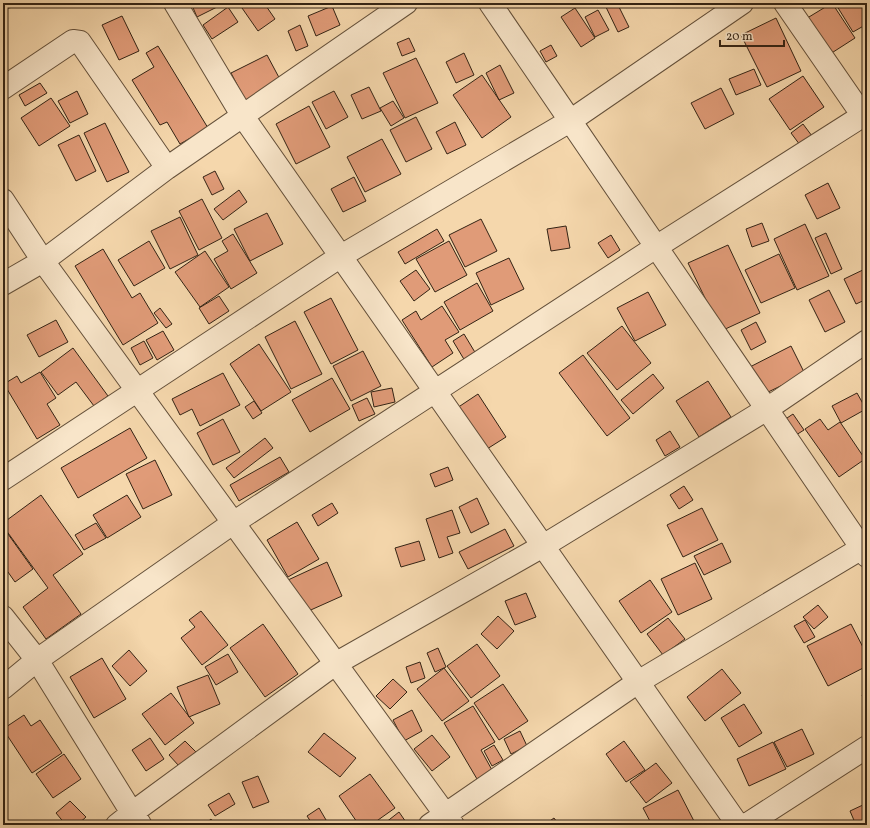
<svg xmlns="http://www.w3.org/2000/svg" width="870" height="828" font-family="Vollkorn,serif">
<rect width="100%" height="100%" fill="#f5d7ac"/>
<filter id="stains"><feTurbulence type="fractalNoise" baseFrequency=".005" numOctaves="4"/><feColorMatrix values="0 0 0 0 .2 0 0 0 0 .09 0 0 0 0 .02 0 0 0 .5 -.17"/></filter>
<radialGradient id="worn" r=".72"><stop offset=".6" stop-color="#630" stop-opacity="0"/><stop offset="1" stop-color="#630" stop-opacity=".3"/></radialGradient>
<path fill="#e09b78" stroke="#332314" d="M3 3H19V6L3 9Z
M191 3H225L197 17Z
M249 3H264L275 19 258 31 242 8Z
M604 3H617L629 27 618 32Z
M832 3 855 38 827 56 804 20Z
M835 3H867V24L853 32Z
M332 6 340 25 316 36 308 16Z
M228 7 238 22 212 39 203 25Z
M575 8 595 38 581 47 561 17Z
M598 10 609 30 595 37 585 17Z
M122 16 139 51 119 60 102 25Z
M776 18 801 71 767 87 741 35Z
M300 25 308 46 296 51 288 31Z
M409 38 415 51 402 56 397 43Z
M551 45 557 56 546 62 540 51Z
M158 46 208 128 180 144 167 122 160 125 132 80 154 67 146 53Z
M464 53 474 75 456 83 446 62Z
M267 55 283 85 247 104 231 73Z
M416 58 438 103 405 118 383 73Z
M500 65 514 93 499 100 486 73Z
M754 69 761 85 736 95 729 79Z
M482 75 511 117 482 138 453 95Z
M803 76 824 107 790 130 769 99Z
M40 83 47 93 25 106 19 95Z
M369 87 381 111 362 119 351 95Z
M721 88 734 114 705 129 691 103Z
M77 91 88 114 70 123 58 101Z
M334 91 348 117 326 129 312 102Z
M51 98 70 126 39 146 21 118Z
M393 101 404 118 391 126 380 108Z
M309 106 330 147 296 164 276 124Z
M416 117 432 149 406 162 390 130Z
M455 122 466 145 447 154 436 132Z
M105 123 129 172 107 182 84 133Z
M803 124 812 136 800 145 791 133Z
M79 135 96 171 76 181 58 145Z
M382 139 401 174 365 192 347 157Z
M215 171 224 189 212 195 203 177Z
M354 177 366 201 343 212 331 189Z
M828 183 840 208 817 219 805 195Z
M239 190 247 202 223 220 214 209Z
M202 199 222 238 199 250 179 211Z
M267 213 283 244 250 261 234 229Z
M180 217 198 255 170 269 151 231Z
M481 219 497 251 465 267 449 235Z
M762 223 769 241 752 247 746 229Z
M805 224 829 276 797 290 774 239Z
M566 226 570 248 551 251 547 229Z
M437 229 444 241 405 264 398 252Z
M826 233 842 269 831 274 815 238Z
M233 234 257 273 231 289 214 259 228 251 222 241Z
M611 235 620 250 608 258 598 243Z
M149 241 165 268 134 286 118 260Z
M449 241 467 275 435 292 416 259Z
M728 245 760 313 721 331 688 263Z
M103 249 132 298 140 293 158 323 123 345 75 266Z
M205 251 229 287 200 307 175 272Z
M779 254 795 288 761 303 745 270Z
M509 258 524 289 491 305 476 273Z
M867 268V299L856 304 844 279Z
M416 270 430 289 414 301 400 281Z
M477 283 493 311 460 330 444 302Z
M829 290 845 322 825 332 809 300Z
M648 292 666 325 635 341 617 308Z
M219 296 229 311 209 324 199 308Z
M331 298 358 350 331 364 304 312Z
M442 306 459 332 445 340 453 353 432 367 402 320 416 311 421 320Z
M160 308 172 324 166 328 154 313Z
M56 320 68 342 39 357 27 335Z
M295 321 322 374 291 389 265 337Z
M756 322 766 342 751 350 741 330Z
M622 326 651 363 617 390 587 353Z
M163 331 174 350 157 360 146 340Z
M464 334 476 354 465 361 453 341Z
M144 341 153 358 140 365 131 348Z
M259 344 291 392 261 411 230 364Z
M791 346 805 374 758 397 744 370Z
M73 348 108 396 94 406 76 382 58 395 41 372Z
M363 351 381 386 351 401 333 366Z
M583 355 630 418 607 436 559 373Z
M40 372 56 398 47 404 60 425 37 439 4 384 17 376 21 383Z
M223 373 240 405 200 426 192 409 180 415 172 399Z
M653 374 664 388 633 414 621 400Z
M332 378 350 409 310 432 292 400Z
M708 381 731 417 699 437 676 401Z
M392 388 395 402 374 407 371 392Z
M857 393 866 409 841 423 832 406Z
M478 394 506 437 479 454 451 412Z
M367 398 375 414 359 421 352 405Z
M254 401 262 413 253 419 245 407Z
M793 414 804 430 788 440 778 424Z
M223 419 240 452 213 465 197 433Z
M820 419 828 430 840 422 865 459 839 477 805 429Z
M130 428 147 458 78 498 61 468Z
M670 431 680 447 665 456 656 440Z
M265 438 273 448 234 478 226 468Z
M280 457 289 472 239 501 230 485Z
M155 460 172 495 143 509 126 474Z
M448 467 453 480 435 487 430 474Z
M684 486 693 500 679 509 670 495Z
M41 495 83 554 53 575 81 614 46 639 23 607 48 588 3 526V523Z
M127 495 141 517 107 538 93 515Z
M477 498 489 524 471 533 459 507Z
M332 503 338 513 318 526 312 515Z
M702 508 718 540 683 557 667 525Z
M452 510 460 533 447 537 453 553 439 558 426 519Z
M297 522 319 559 288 577 267 540Z
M96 523 106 538 84 550 75 535Z
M3 527 33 569 15 582 3 565Z
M505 529 514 546 468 569 459 552Z
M419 541 425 560 401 567 395 548Z
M722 543 731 562 704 575 694 556Z
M327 562 342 596 304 613 288 580Z
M695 563 712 599 678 615 661 579Z
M650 580 672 612 641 633 619 601Z
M526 593 536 617 515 625 505 601Z
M818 605 828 617 814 629 803 617Z
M201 611 228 645 202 665 181 638 195 627 189 620Z
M498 616 514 631 497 649 481 634Z
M668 618 685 639 663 655 647 634Z
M805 620 815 637 804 643 794 626Z
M263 624 298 674 265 697 230 648Z
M851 624 867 655V666L828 686 807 646Z
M477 644 500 676 471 698 447 666Z
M438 648 446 667 435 672 427 653Z
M129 650 147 671 130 686 112 666Z
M228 654 238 672 216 685 205 667Z
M102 658 126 699 94 718 70 677Z
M420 662 425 678 411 683 406 667Z
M444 668 469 701 442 721 417 689Z
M722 669 741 693 705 721 687 697Z
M208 675 220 704 189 717 177 687Z
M393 679 407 692 390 709 376 696Z
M503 684 528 721 499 740 474 703Z
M867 692V705L862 695Z
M171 693 194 723 165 745 142 714Z
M744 704 762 733 739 747 721 718Z
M473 706 495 742 481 750 492 770 477 779 444 723Z
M412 710 422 731 404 741 393 720Z
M24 715 31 726 40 720 62 753 32 773 3 729Z
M802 729 814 754 787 767 774 742Z
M520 731 527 746 511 754 504 739Z
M324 733 356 758 340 777 308 752Z
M432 735 450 757 432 771 414 749Z
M150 738 164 759 146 771 132 750Z
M185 741 196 752 179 766 169 755Z
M624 741 645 770 626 782 606 754Z
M773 742 786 769 749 786 737 759Z
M494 745 503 760 492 766 484 751Z
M64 754 81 779 53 798 36 774Z
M656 763 672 783 646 803 630 782Z
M370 774 395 808 371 825H359L339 796Z
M258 776 269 802 253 808 242 782Z
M678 790 695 823 691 825H652L643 808Z
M229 793 235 804 215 816 208 805Z
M70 801 86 817 77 825H66L56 813Z
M865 804 867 809V825H856L850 811Z
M319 808 329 825H313L307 816Z
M399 812 408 825H387L385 823Z
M554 818 559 825H544Z
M211 819 215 825H204Z"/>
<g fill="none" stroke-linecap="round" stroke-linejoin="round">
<defs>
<path id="minor" d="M175 3 242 115 738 825
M490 3 867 556
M785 3 863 116
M3 88 73 41 80 42 167 168
M3 200 43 261 453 825
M3 284 43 261 167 168 406 3
M3 479 217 338 341 256 570 121 742 3
M3 617 37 660 132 813 140 824
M3 688 37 660 233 523 656 247 867 113
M117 825 132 813 335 664 543 546 767 409 867 341
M430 825 638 682 867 545
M746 825 867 747"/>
</defs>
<use href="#minor" stroke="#64503a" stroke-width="24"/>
<use href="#minor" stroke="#f8e5c9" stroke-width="22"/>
</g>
<rect width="870" height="828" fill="none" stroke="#f5d7ac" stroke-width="16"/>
<rect x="4" y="4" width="862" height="820" fill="none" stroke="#332314" stroke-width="2"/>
<rect x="8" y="8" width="854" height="812" fill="none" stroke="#332314"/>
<path d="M720 40v6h64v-6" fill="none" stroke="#332314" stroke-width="2"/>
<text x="726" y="40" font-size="12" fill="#332314" stroke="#f8e5c9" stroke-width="3" paint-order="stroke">20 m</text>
<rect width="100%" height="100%" filter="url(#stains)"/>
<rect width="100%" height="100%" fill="url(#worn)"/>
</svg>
